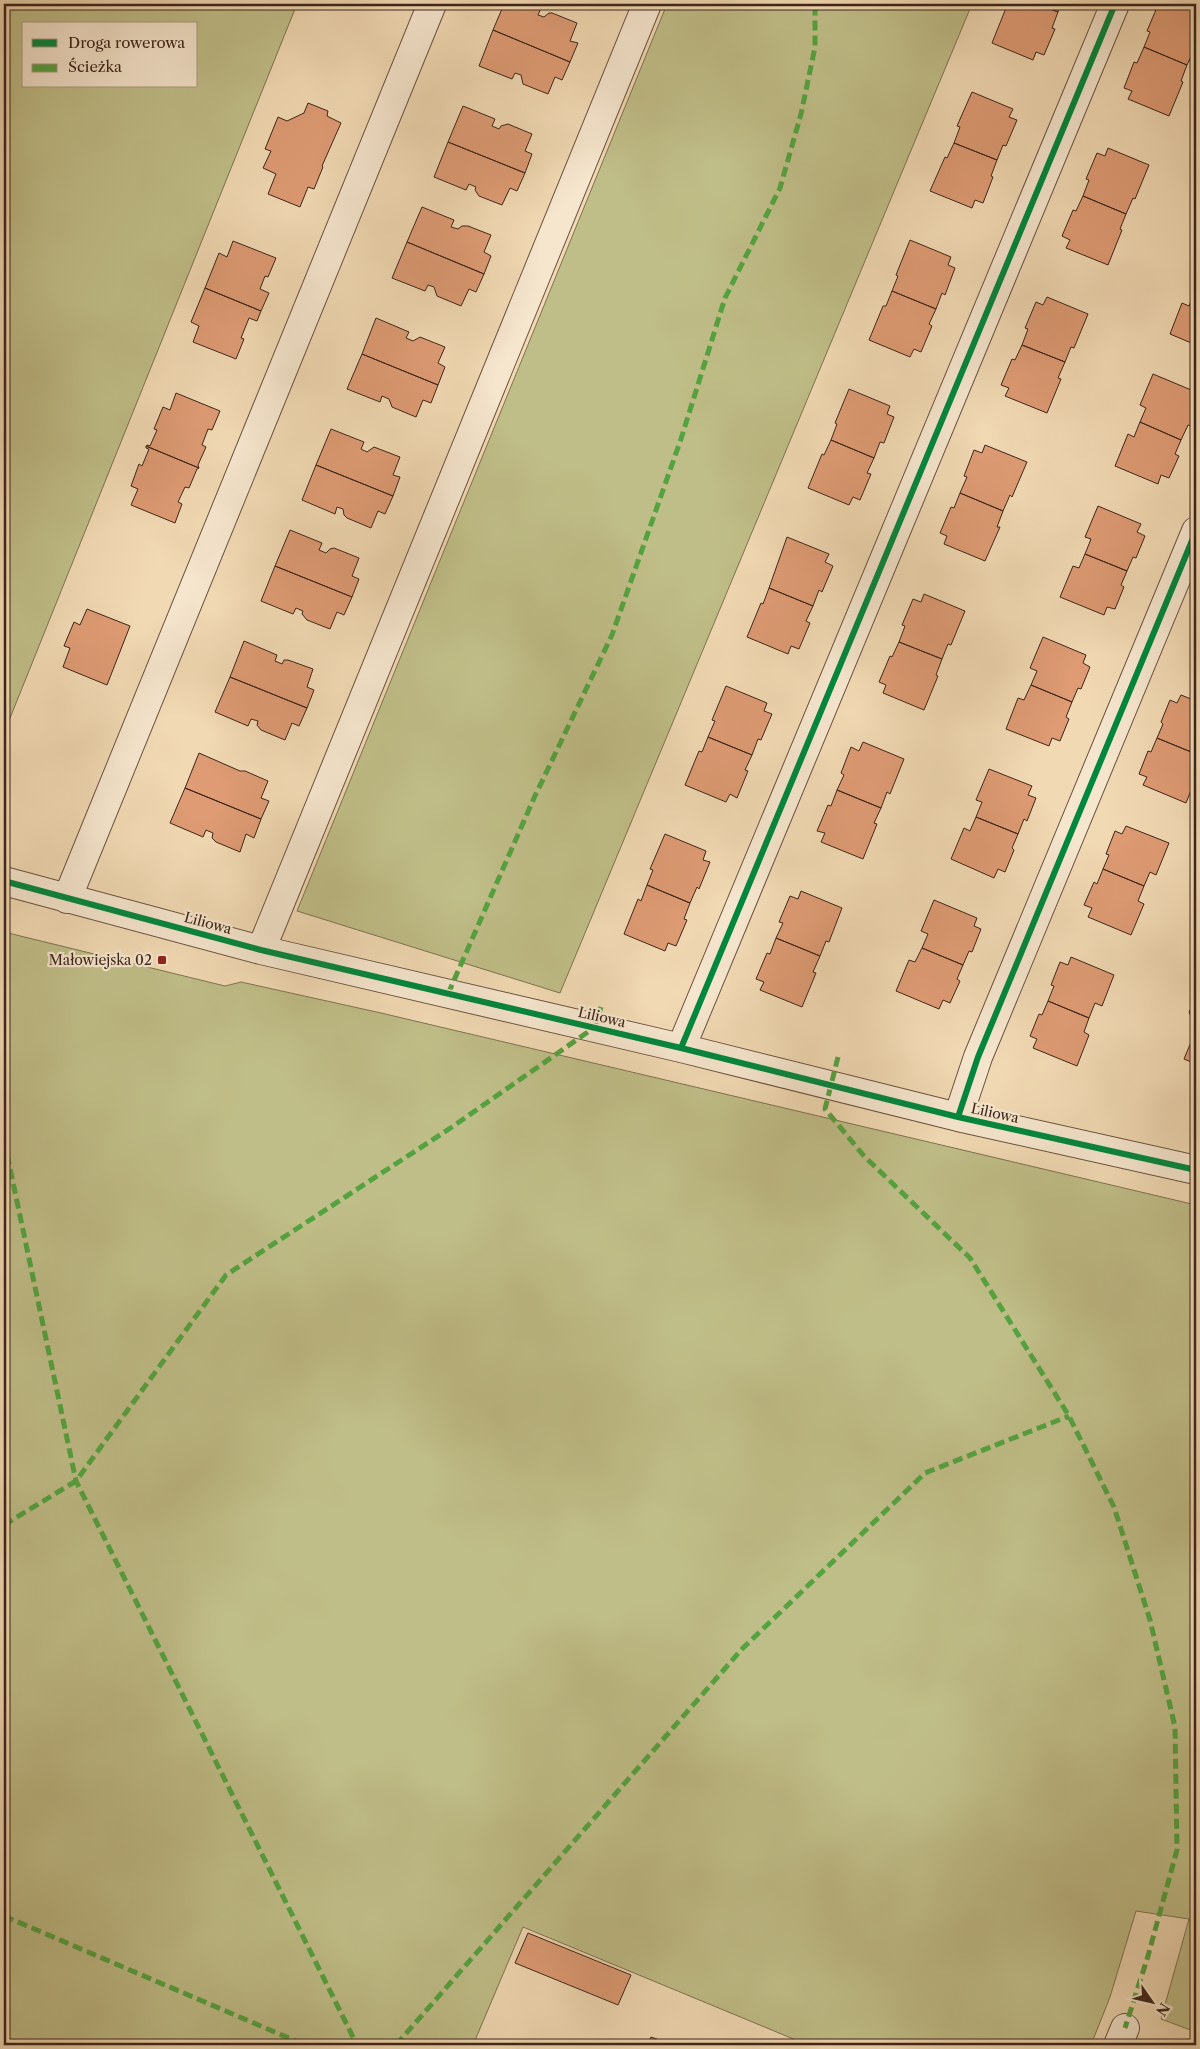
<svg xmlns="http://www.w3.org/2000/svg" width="1200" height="2049" font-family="'Libre Caslon Text',serif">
<rect width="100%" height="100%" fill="#f1d9b3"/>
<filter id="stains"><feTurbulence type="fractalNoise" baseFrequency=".004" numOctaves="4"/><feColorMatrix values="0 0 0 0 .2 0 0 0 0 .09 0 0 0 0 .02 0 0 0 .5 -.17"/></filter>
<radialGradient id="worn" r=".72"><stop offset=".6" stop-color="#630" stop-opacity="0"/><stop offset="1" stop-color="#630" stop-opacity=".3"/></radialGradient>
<path fill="#c0be88" stroke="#7e7251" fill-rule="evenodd" d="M4 4H297L4 733ZM24 24H196V86H24Z
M667 4H972L560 993 297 911Z
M4 932 225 986 241 982 381 1013 1196 1205V2032L1161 2019 1189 1919 1136 1911 1110 1997 1091 2045H808L523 1927 473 2045H4Z"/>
<path fill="#de9b74" stroke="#3d251a" d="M504 4H530L541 8 538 15 544 17 549 13H552L577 23 570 41 578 43 570 62 493 30Z
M1011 4H1038L1058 12 1052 28 1055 29 1044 55 1036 52 1033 60 992 43 1006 8 1008 9Z
M1038 4H1061L1058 12Z
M1167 4H1179L1196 11V51L1194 50 1187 65 1144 47 1150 32 1147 31 1158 5 1166 8Z
M493 30 570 62 562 80 555 77 548 94 523 84 521 75 515 73 512 79 479 66Z
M1144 47 1187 65 1181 81 1183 82 1169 116 1128 99 1132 91 1124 88 1134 62 1137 63Z
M972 92 1013 109 1009 117 1017 120 1006 146 1003 145 997 160 954 143 960 127 957 126Z
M308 103 328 111 327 116 341 123 322 166 323 167 314 189 308 187 300 207 268 194 276 174 263 168 271 151 265 149 278 117 287 121 304 113Z
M463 106 495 119 492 126 499 129 501 126 508 124 532 134 525 151 532 154 525 173 448 142Z
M448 142 525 173 517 191 510 188 502 205 479 196 475 190 476 187 469 184 466 190 434 177Z
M954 143 997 160 991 176 993 177 983 203 975 200 972 208 930 191 945 157 947 158Z
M1108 148 1149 165 1135 199 1133 198 1126 214 1083 196 1089 180 1086 179 1097 153 1105 156Z
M1083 196 1126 214 1120 229 1122 230 1108 265 1066 248 1070 240 1062 236 1073 210 1076 211Z
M422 207 454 220 451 227 458 229 462 226H468L491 235 484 252 491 256 484 274 407 242Z
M910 240 951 257 948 265 955 268 945 295 942 293 936 309 892 291 898 276 896 275Z
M233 241 276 258 268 277 265 276 260 289 269 293 261 311 205 288 219 253 227 257Z
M407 242 484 274 476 292 469 289 461 306 437 296 434 287 428 285 425 291 392 278Z
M205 288 261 311 257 321 249 318 241 338 244 339 236 359 193 342 199 326 191 322Z
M892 291 936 309 929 324 932 326 921 352 914 349 910 357 869 340 883 306H886Z
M1195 291 1196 292V345L1170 334 1182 303 1189 306Z
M1047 297 1088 314 1074 348 1071 347 1065 362 1022 345 1028 329 1025 328 1036 302 1043 305Z
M376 318 409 332 406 338 413 341 420 337 445 347 438 363 445 367 438 385 362 354Z
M1022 345 1065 362 1058 378 1061 379 1047 413 1005 396 1009 388 1001 385 1012 359 1015 360Z
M362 354 438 385 431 403 423 400 416 417 392 407 389 399 382 396 380 402 347 389Z
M1153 374 1196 392 1192 401 1196 403V412L1191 426 1188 425 1181 440 1140 422 1146 408 1140 405Z
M849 389 890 406 887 414 894 417 884 443 880 442 874 458 831 440 837 424 835 423Z
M176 393 220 411 212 430 208 429 202 445 206 447 198 465 199 468 146 446 148 445 150 446 157 430 154 429 163 407 170 410Z
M1140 422 1181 440 1175 454 1179 456 1169 478 1161 475 1158 484 1115 466 1128 434 1134 437Z
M331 429 364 442 361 449 367 452 374 447 400 457 393 475 400 477 393 496 316 465Z
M831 440 874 458 867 473 871 474 860 500 853 497 849 505 808 488 822 454 824 455Z
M985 445 1027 462 1012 497 1010 495 1003 511 960 493 967 477 964 476 974 450 982 453Z
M146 446 199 468 197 469 189 488 185 487 178 502 182 504 175 523 131 505 138 489 131 486 139 464 142 466 149 449 146 448Z
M316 465 393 496 385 514 378 511 371 528 347 518 344 515 343 509 337 507 335 514 302 500Z
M960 493 1003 511 997 527H1000L985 561 944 544 947 536 940 533 951 507 954 508Z
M1098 506 1141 524 1137 532 1145 536 1136 558 1133 557 1127 571 1085 554 1091 539 1085 537Z
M290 530 322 543 319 550 326 553 330 549 334 548 359 558 352 576 359 579 352 597 275 566Z
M787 537 829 554 825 562 833 566 822 592 819 590 813 606 769 588Z
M1085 554 1127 571 1121 585 1124 587 1115 609 1107 607 1104 615 1060 597 1073 566 1079 568Z
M275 566 352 597 344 615 337 612 330 629 307 620 302 614 303 611 296 608 293 614 261 601Z
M769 588 813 606 806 621 810 623 799 649 791 646 788 654 747 637 761 603 763 604Z
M924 594 965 611 951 645 948 644 942 659 899 642 905 626 902 625 913 599 921 602Z
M87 609 130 626 107 685 63 667 70 648 64 646 74 622 80 625Z
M1043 637 1086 655 1083 663 1090 667 1081 689 1078 688 1072 702 1031 685 1037 671 1030 668Z
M244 641 277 655 275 661 282 664 284 660H288L313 669 307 687 314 690 307 708 230 677Z
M899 642 942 659 936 675 938 676 924 710 883 693 886 685 879 682 890 656 892 657Z
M230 677 307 708 299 726 292 723 285 740 261 730 257 725 258 721 251 719 248 726 215 712Z
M1031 685 1072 702 1066 717 1069 719 1060 741 1052 738 1049 746 1006 729 1018 698 1024 700Z
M726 686 767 703 764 711 772 714 761 740 758 739 752 755 708 737 715 721 712 720Z
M1181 695 1196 701V754L1157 738 1163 724 1161 722 1170 700 1177 703Z
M708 737 752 755 745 770 748 771 737 798 730 794 726 802 685 785 699 751 702 752Z
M1157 738 1196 754V761L1193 769 1196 771V778L1186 803 1143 785 1147 777 1139 774 1148 751 1151 752Z
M863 742 904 759 890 794 887 792 881 808 837 790 844 775 841 773 851 747 859 751Z
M199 753 240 771H245L268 781 261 798 269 801 261 819 185 788Z
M989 769 1032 786 1028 795 1036 798 1027 821 1024 819 1018 834 976 817 982 802 976 800Z
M185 788 261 819 254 838 246 834 240 852 216 842 212 838 213 833 206 830 203 837 170 823Z
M837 790 881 808 874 823 877 824 863 859 821 842 825 833 817 831 828 805 831 806Z
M976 817 1018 834 1012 848 1014 850 1005 872 998 869 994 878 951 859 964 828 970 831Z
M1126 826 1169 843 1156 875 1150 872 1144 886 1103 869 1109 855 1106 854 1115 831 1122 834Z
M665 834 706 851 703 860 710 862 699 889 697 887 690 903 647 885 653 870 650 869Z
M1103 869 1144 886 1138 901 1144 904 1131 935 1088 917 1092 908 1084 905 1094 882 1097 884Z
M647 885 690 903 684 919 687 920 676 946 668 943 665 951 624 934 638 899 641 901Z
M801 891 842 908 829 942 826 941 820 956 776 938 783 923 779 922 790 896 798 899Z
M934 900 977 918 974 926 981 929 972 952 969 951 963 965 922 948 928 934 921 931Z
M776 938 820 956 813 972 816 973 802 1007 760 990 764 982 756 979 767 953 770 954Z
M922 948 963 965 957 979 960 981 950 1003 943 1000 939 1009 896 991 909 960 915 962Z
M1071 957 1114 975 1102 1006 1095 1003 1089 1018 1048 1001 1054 986 1051 985 1060 962 1068 965Z
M1196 999V1021L1192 1019 1189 1012Z
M1048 1001 1089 1018 1084 1032 1089 1035 1077 1066 1033 1048 1037 1039 1030 1036 1039 1014 1042 1015Z
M1196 1030V1064L1184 1059Z
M528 1933 631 1975 618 2005 515 1963Z
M651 2037 673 2045H648Z"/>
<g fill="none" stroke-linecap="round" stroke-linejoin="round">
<defs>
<path id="minor" d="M4 881 261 950 681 1048 958 1117 1196 1170
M67 899 432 4
M261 950 647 4
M681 1048 1115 4
M958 1117 978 1057 1196 531
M1118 2045 1125 2028"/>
</defs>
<use href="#minor" stroke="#6a5240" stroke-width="30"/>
<use href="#minor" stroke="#f6e6ce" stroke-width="28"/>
<path stroke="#54a340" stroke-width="5" stroke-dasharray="10 5" stroke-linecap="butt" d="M448 994 534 798 612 635 681 439 725 298 780 188 801 114 815 47V4
M838 1057 825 1109 864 1156 970 1258 1069 1416 1114 1507 1150 1620 1175 1727 1177 1850 1148 1956 1125 2028
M4 1140 76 1481 357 2045
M4 1525 76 1481 226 1275 452 1127 595 1027 601 1007
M4 1916 305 2045
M396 2045 742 1649 925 1473 1069 1416"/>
<defs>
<path id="cycleway" d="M4 881 261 950 681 1048 958 1117 1196 1170
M681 1048 1115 4
M958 1117 978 1057 1196 531"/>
</defs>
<use href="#cycleway" stroke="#f6e6ce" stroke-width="9"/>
<use href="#cycleway" stroke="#00873e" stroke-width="6"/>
</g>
<rect fill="#8f2418" stroke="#f6e6ce" stroke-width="2" x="157" y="955" width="10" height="10" rx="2.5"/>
<g text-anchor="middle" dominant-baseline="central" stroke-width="4.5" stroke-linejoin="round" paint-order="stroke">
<g font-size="14" fill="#3d251a" stroke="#f6e6ce">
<text transform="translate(208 923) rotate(15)">Liliowa</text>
<text transform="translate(602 1017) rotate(13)">Liliowa</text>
<text transform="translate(995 1113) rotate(12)">Liliowa</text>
</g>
<g font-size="14" fill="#3d251a" stroke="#f6e6ce" text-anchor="end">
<text x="152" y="960">Małowiejska 02</text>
</g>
</g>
<rect width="1200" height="2049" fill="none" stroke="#f1d9b3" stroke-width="20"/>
<rect x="5" y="5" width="1190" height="2039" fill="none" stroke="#3d251a" stroke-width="2.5"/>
<rect x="10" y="10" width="1180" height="2029" fill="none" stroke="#3d251a"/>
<rect x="22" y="22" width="175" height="65" fill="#f6e6ce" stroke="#ac9986"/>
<rect x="32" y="39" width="25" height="8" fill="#00873e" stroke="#ac9986"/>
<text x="68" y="48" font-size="15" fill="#3d251a">Droga rowerowa</text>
<rect x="32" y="64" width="25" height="8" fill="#54a340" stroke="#ac9986"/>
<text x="68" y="72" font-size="15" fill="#3d251a">Ścieżka</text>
<g transform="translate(1152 2002) rotate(124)" stroke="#f6e6ce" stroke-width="4" paint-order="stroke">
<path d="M0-4L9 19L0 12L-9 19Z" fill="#3d251a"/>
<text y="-8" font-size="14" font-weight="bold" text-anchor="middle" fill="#3d251a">N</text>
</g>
<rect width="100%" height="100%" filter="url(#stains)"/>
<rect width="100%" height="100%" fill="url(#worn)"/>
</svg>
